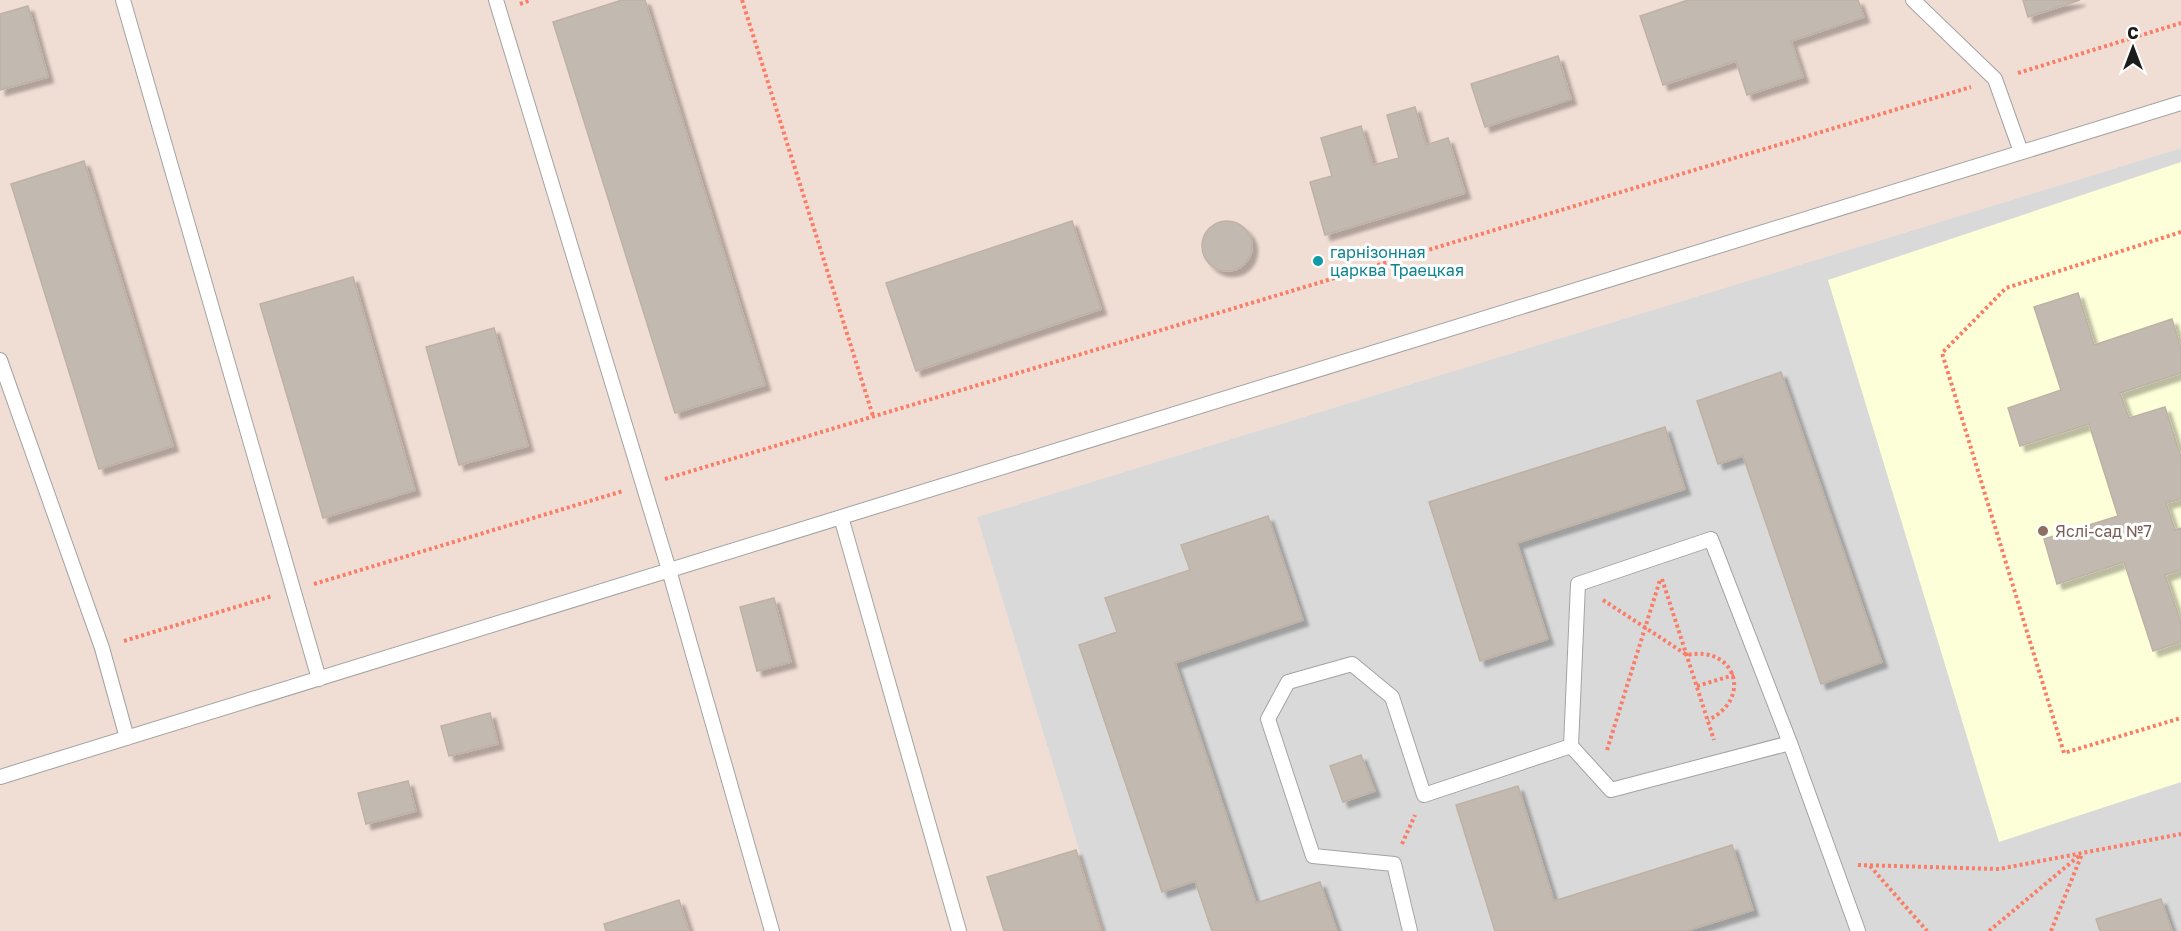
<svg xmlns="http://www.w3.org/2000/svg" width="2181" height="931" font-family="'Golos Text',sans-serif">
<defs>
<filter id="shadow"><feDropShadow dx="5.5" dy="5.5" stdDeviation="1.5" flood-color="#0004"/></filter>
</defs>
<rect width="100%" height="100%" fill="#edeae1"/>
<path fill="#dad9d9" d="M2181 148V931H1104L977 517Z"/>
<path fill="#fdffd9" d="M2181 162V782L1999 842 1828 280Z"/>
<path fill="#f0ddd4" d="M0 0H2181V148L977 517 1104 931H0Z"/>
<path fill="#c2bab1" stroke="#bfb1a4" stroke-width="1.5" filter="url(#shadow)" d="M622 0H645L765 385 675 413 553 22Z
M1688 0H1858L1864 17 1791 41 1803 77 1747 95 1736 61 1663 85 1640 16Z
M2023 0H2080L2028 17Z
M28 6 48 77 0 90V14Z
M1558 56 1571 99 1485 127 1471 84Z
M1415 107 1426 145 1448 138 1465 193 1325 235 1310 182 1332 176 1321 138 1361 126 1373 165 1399 158 1387 115Z
M84 161 173 446 99 469 11 184Z
M1072 221 1101 309 916 371 886 283Z
M1202 246a25 25 0 1 1 50 0a25 25 0 1 1-50 0Z
M353 277 415 490 323 518 260 304Z
M2078 293 2094 345 2172 319 2181 349V373L2120 393 2129 418 2165 407 2181 457V499L2166 503 2175 530 2181 528V570L2165 575 2181 623V642L2153 651 2124 562 2057 584 2044 539 2118 516 2089 424 2020 446 2008 408 2061 390 2034 307Z
M494 328 528 446 459 465 426 347Z
M1781 372 1882 662 1821 684 1743 456 1718 464 1697 401Z
M1665 427 1685 489 1517 543 1548 639 1480 661 1429 502Z
M1268 516 1303 620 1175 663 1256 903 1320 882 1337 931H1212L1195 881 1162 892 1079 645 1117 632 1105 598 1190 570 1181 545Z
M774 598 791 662 757 671 740 607Z
M490 713 498 744 449 756 441 726Z
M1361 755 1375 791 1343 802 1330 766Z
M408 781 416 811 366 824 358 793Z
M1518 786 1554 901 1732 845 1753 910 1686 931H1495L1456 805Z
M1076 850 1101 931H1004L987 877Z
M2161 899 2172 931H2100L2096 919Z
M679 900 689 931H606L604 924Z"/>
<g fill="none" stroke-linecap="round" stroke-linejoin="round">
<defs>
<path id="service" d="M123 0 319 679
M496 0 669 570 772 931
M1913 0 1995 79 2021 152
M0 360 102 648 127 738
M841 517 959 931
M1790 743 1611 790 1571 746 1578 584 1711 539 1790 743 1858 931
M0 777 2181 103
M1410 931 1394 864 1313 856 1268 719 1288 682 1352 664 1392 697 1424 795 1571 746"/>
</defs>
<use href="#service" stroke="#a3a3a3" stroke-width="16"/>
<path stroke="#f97d67" stroke-width="4" stroke-dasharray="3 3" stroke-linecap="butt" d="M742 0 873 416
M520 4 531 0
M2018 73 2181 23
M2181 232 2006 288 1942 353 2064 753 2181 718
M665 479 1971 87
M1662 579 1714 740
M314 584 623 491
M1603 600 1687 655C1736 645 1753 699 1708 720
M124 641 272 596
M1697 686 1734 675
M1607 750 1660 580
M1402 844 1415 815
M1858 865 1999 869 2181 834
M1870 866 1927 931
M1989 931 2080 855
M2051 931 2082 854"/>
<use href="#service" stroke="#fff" stroke-width="14"/>
</g>
<circle fill="#0f9aa8" stroke="#fff" stroke-width="2" cx="1318" cy="261" r="6"/>
<circle fill="#8d6e63" stroke="#fff" stroke-width="2" cx="2043" cy="531" r="6"/>
<g text-anchor="middle" dominant-baseline="central" stroke-width="6" stroke-linejoin="round" paint-order="stroke">
<g font-size="16" fill="#0d838f" stroke="#fff" text-anchor="start">
<text x="1330" y="252">гарнізонная<tspan x="1330" dy="18">царква Траецкая</tspan></text>
</g>
<g font-size="16" fill="#785e54" stroke="#fff" text-anchor="start">
<text x="2055" y="531">Яслі-сад №7</text>
</g>
</g>
<g transform="translate(2133 48)" stroke="#ffffff" stroke-width="4.5" paint-order="stroke">
<path d="M0-4.5L10 22L0 15L-10 22Z" fill="#1c1c1c"/>
<text y="-9" font-size="16" font-weight="bold" text-anchor="middle" fill="#1c1c1c">С</text>
</g>
</svg>
